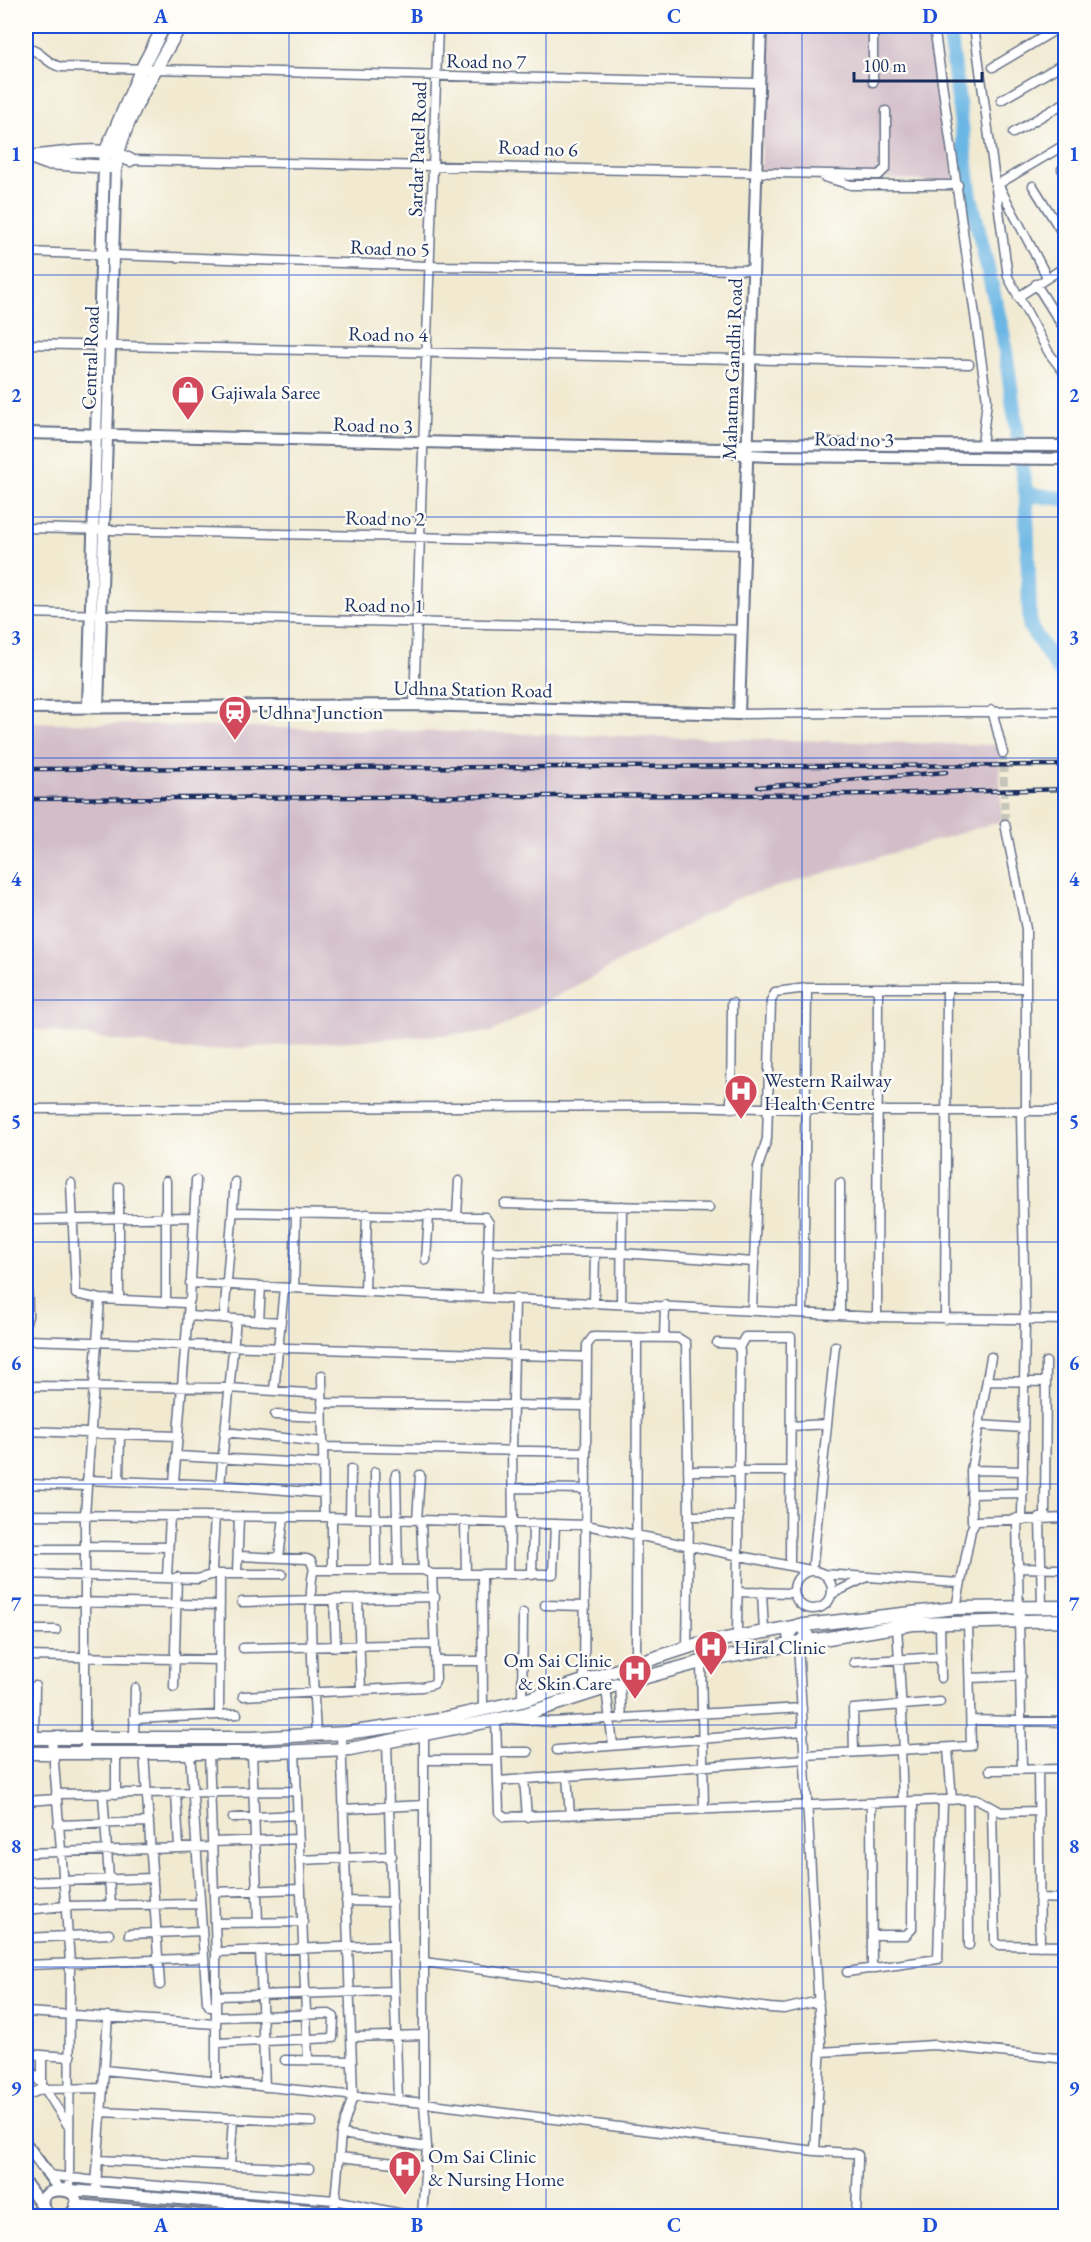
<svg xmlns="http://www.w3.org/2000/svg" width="1091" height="2242" font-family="'EB Garamond',serif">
<rect width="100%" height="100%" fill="#fdfcf7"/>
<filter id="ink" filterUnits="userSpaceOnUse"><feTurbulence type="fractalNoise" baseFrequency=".0167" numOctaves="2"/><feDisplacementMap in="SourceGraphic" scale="12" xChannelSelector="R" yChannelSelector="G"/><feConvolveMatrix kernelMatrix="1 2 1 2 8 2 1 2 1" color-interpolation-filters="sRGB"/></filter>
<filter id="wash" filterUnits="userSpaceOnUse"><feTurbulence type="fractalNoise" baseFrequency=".008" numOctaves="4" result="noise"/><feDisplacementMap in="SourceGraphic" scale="24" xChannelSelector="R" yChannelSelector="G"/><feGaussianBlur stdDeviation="1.35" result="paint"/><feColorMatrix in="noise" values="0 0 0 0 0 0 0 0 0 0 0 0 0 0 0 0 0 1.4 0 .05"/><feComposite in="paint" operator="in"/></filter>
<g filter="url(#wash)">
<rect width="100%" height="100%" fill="#f1ead1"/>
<path fill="#d2bdc8" d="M764 26H932L955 183 761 171Z
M26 722 999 745 1002 821 732 900 492 1032 194 1051 26 1028Z"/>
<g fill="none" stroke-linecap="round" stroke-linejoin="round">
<path stroke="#6bb6e4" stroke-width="15" d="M949 26 970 194 1003 334 1026 494 1030 627 1066 681
M1026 494 1066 499"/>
</g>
</g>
<g filter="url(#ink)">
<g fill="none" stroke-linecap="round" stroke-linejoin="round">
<path stroke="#c6c5ba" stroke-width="8" stroke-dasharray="8 4" stroke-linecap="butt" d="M1003 753 1005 824"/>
<defs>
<path id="minor" d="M873 26V82
M934 26 987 400 982 445
M974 26 1008 277 1049 353 1066 375
M26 48C41 50 47 65 62 67L759 83
M993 67 1062 26
M1001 100 1066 62
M1013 133 1066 102
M130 160 879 175 886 168V111
M1062 169 1066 175
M824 177 851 185H958
M998 184 1047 277
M995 186 1066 144
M1033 186 1066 239
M26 252 430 266 753 270
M1036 284 1066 332
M1018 297 1066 266
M26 344 969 364
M26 528 745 545
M26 613 742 630
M414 705 438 26
M992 710 1003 753
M739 714 1066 711
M1005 824 1026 929V1112
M731 1108 732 1003
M26 1109 684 1106 876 1111H1066
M1021 1113 1025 1321 1022 1518
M166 1181V1302
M71 1183 76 1294 100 1299 186 1303 190 1300 196 1180
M504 1204 709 1208
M233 1212 485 1217 489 1223 487 1297
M457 1216 459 1181
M26 1220 194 1217
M26 1229 28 1316 26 1322
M487 1251 621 1253 754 1262
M426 1260 429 1215
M190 1283 877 1317 1066 1320
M294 1288 296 1213
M365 1291 367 1214
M119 1298V1187
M594 1302 595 1253
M621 1303 622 1206
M752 1309 758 1167 767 1139 771 1001 775 992 807 988H1026
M803 1313 807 988
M840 1315V1183
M188 1316 281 1322
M877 1317 878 990
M224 1318 235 1182
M945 1319 947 988
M259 1321 261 1286
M664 1338 665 1305
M26 1340 587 1357
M717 1343 736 1344 740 1351 737 1637
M740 1346 745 1337H791L790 1565
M322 1375 324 1517
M987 1381 1046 1382
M26 1386 229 1388 322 1394
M274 1391 284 1288
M322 1403 587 1406
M275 1415 322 1417
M979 1425 1023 1428
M791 1426 827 1424
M26 1431 178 1436
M224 1432 323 1442
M323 1447 586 1452
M177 1456 323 1464
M971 1470 1023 1471
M688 1471H791
M375 1472 376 1570
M396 1474 398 1570
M87 1480 220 1485 323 1493
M119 1481 120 1434
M174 1482 189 1302
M26 1484 87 1486
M220 1485 236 1319
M513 1488 586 1489
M971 1494 1023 1493
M26 1515 324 1517 586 1525 815 1571
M215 1516 212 1570 215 1574H282
M689 1516H739
M350 1518 351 1469
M1017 1518 1022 1769
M1040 1518 1042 1607
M1045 1518 1046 1362
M417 1520 420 1475
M421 1520 423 1570
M465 1521 466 1574
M976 1521H972L971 1470 991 1357
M513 1523 512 1451 515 1298
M85 1546 168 1547
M26 1549H85
M238 1556 307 1559 311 1561 314 1570
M279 1557 284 1517
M813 1563 835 1346
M1017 1568 1066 1569
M332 1569V1518
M794 1590a19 19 0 1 1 38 0a19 19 0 1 1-38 0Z
M237 1573 239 1517
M26 1574 197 1579 215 1574
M432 1574H553L555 1524
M482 1574 483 1710
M509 1574 510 1522
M823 1574 959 1583
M532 1575 533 1523
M167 1577 170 1516
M738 1592 794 1593
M762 1592 764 1632
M832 1594 865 1578
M358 1598 361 1691
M334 1599 336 1647
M26 1601 220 1605
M242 1602 435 1597
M545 1605 585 1606
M956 1608 971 1530 976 1521 1066 1518
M940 1622 941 1678
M897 1625 904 1750
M26 1630H56
M798 1644 821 2044 815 2151
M243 1648 435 1644
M26 1656 220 1660
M436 1661H483
M701 1662 704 1809
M854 1662 941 1657
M636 1664 637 1338
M970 1678 1021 1676
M620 1684 622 1719
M174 1687 177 1577
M606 1688 613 1745
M587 1694 584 1680 587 1345 593 1337 678 1338 686 1343 689 1516 687 1648
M243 1696 422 1687 434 1684 436 1679 432 1574 423 1570H314C306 1586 315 1709 316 1735
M522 1701 523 1613
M219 1715 220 1575
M134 1719 237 1714
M513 1719 552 1722 802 1708
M496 1720 499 1812 505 1817 968 1799 979 1800 1001 1812 1038 1811
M972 1720 1066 1722
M34 1738 35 1686
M52 1738 70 1961 69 2189
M134 1738 135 1688
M387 1742 398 2101
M948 1749 952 1800
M557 1750 804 1731
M901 1750 903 1801
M295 1751 308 2060
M497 1752H528
M854 1752 853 1709 940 1702
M85 1753V1515L100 1299
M116 1753V1794
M144 1753 160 1985
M190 1753 207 2002 210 2007H216
M209 1753 216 1952V2082
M252 1753 258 1923
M805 1755 971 1746 968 1621
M424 1760H497
M1038 1769 1040 1946
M990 1770 1066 1769
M567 1776 570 1815
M524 1779 527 1817
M498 1781 805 1759
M176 1793 179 1848
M56 1794 297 1791
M103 1794 111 1906
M968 1799 969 1945
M26 1801 56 1799
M871 1803 872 1969
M343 1809 424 1805
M992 1809 995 1942 1000 1945 1066 1946
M233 1818 298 1815
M58 1825 149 1822
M212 1842 299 1839
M26 1853 212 1847
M300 1860 392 1856
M26 1882 153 1878
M214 1892 301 1889
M1039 1898 1066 1899
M346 1901 393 1902
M26 1910 65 1906 200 1904
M215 1923 303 1922
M129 1934 202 1931
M872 1935H906L912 1929 913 1801
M26 1938 109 1934
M260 1950 265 2087
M216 1952 393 1945
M424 1962 770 2008 784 2009 819 2001
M26 1965 204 1958
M847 1972 938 1959 943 1800
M216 1996 394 1991
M26 2012 216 2024
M216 2017 329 2014 334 2017 333 2038 216 2043
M351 2037 424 2035
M821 2052 934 2045 1066 2059
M26 2054 71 2057
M42 2055V2089
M285 2060 352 2061
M26 2066 42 2084
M104 2070 424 2103 815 2151 852 2153 858 2155V2161L856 2216
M45 2089 69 2127
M26 2096 42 2089 103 2088
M101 2112 312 2122
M341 2134 427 2147
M339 2157 424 2166
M97 2160 309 2169
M230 2166 233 2118
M49 2175 96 2181 335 2200 412 2216
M96 2186 108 2016
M334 2212 341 2134 353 2096 341 1734
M422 2216 427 2147 424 2103V1731"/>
<path id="tertiary" d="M26 433 719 449 748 444 1066 446
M725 450 747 455 770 456 1066 459
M88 707 104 166
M98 707 116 167
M26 708 414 705 739 714 761 26
M26 2144 59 2189 334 2212 359 2216
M26 2184 44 2209
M75 2205 211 2216
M50 2216C18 2182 101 2182 69 2216"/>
<path id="secondary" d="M26 157C59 156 99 143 130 160
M30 157 46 163 111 167
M104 166 105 153 142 68 164 26
M116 167C119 126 160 63 180 26
M799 1625 806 1630 807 1637 798 1644 790 1640 789 1634 796 1626 956 1608 1066 1607
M804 1642 913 1624 1066 1620
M26 1738H252L347 1733 432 1721 522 1701 698 1644 793 1627
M26 1753H252L350 1749 525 1714 606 1688 701 1662 795 1644"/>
</defs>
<use href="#minor" stroke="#667086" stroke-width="11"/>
<use href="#tertiary" stroke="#667086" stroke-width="14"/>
<use href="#secondary" stroke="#667086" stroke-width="15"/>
<use href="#minor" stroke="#fff" stroke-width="8"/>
<use href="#tertiary" stroke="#fff" stroke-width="10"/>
<use href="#secondary" stroke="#fff" stroke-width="12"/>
<defs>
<path id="rail" d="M26 769 1066 765
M758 787 946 772
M26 799 878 794 1066 789"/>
</defs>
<use href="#rail" stroke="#1b2f5e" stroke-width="4.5"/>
<use href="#rail" stroke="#fdfcf7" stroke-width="2" stroke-dasharray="7" stroke-linecap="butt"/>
</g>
</g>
<path fill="none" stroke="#1d4ed8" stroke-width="1.5" stroke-opacity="0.55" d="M289 26V2216M546 26V2216M802 26V2216M26 275H1066M26 517H1066M26 758H1066M26 1000H1066M26 1242H1066M26 1484H1066M26 1725H1066M26 1967H1066"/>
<defs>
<symbol id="shop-pin" viewBox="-11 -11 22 30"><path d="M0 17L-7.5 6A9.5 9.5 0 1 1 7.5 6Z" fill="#d1495b" stroke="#fdfcf7"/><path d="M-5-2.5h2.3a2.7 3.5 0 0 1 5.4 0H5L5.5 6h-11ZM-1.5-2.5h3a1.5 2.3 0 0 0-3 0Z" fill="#fff"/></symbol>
<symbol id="station-pin" viewBox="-11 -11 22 30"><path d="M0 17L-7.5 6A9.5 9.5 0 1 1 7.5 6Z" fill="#d1495b" stroke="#fdfcf7"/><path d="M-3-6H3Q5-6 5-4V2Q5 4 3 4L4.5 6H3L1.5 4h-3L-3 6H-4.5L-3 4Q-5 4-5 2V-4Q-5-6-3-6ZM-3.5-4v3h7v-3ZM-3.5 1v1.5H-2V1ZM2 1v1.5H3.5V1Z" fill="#fff"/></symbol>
<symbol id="hospital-pin" viewBox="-11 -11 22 30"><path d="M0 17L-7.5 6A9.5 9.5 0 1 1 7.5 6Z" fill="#d1495b" stroke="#fdfcf7"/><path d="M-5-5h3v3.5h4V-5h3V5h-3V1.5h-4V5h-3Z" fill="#fff"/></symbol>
</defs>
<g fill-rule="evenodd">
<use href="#shop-pin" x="169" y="373" width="38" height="52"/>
<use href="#station-pin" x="216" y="693" width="38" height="52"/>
<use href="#hospital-pin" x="722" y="1072" width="38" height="52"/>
<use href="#hospital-pin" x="692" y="1628" width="38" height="52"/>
<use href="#hospital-pin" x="616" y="1652" width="38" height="52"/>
<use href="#hospital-pin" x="386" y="2148" width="38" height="52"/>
</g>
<g text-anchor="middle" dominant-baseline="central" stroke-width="5" stroke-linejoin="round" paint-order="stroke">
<g font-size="20" fill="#1b2f5e" stroke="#fdfcf7">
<text transform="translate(486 61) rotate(1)">Road no 7</text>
<text transform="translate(538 148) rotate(2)">Road no 6</text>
<text transform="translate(417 149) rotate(-88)">Sardar Patel Road</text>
<text transform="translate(390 248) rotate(2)">Road no 5</text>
<text transform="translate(388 334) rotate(1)">Road no 4</text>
<text transform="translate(90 358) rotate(-88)">Central Road</text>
<text transform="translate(732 369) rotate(-88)">Mahatma Gandhi Road</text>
<text transform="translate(373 425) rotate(2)">Road no 3</text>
<text transform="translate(854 439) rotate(1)">Road no 3</text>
<text transform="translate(385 518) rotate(1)">Road no 2</text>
<text transform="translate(384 605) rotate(1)">Road no 1</text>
<text transform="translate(473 689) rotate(1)">Udhna Station Road</text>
</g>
<g font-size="20" fill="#1b2f5e" stroke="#fdfcf7" text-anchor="start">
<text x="211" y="392">Gajiwala Saree</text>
<text x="258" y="712">Udhna Junction</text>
<text x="764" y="1080">Western Railway<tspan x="764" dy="23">Health Centre</tspan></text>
<text x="734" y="1647">Hiral Clinic</text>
<text x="612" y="1660" text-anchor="end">Om Sai Clinic<tspan x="612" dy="23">&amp; Skin Care</tspan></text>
<text x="428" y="2156">Om Sai Clinic<tspan x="428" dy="23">&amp; Nursing Home</tspan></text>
</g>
</g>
<rect width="1091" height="2242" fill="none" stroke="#fdfcf7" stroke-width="66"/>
<path d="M854 72v9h128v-9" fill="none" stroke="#1b2f5e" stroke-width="3"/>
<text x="863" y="72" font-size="18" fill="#1b2f5e" stroke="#fdfcf7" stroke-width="4.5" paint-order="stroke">100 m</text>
<rect x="33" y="33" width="1025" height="2176" fill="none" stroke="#1d4ed8" stroke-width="2"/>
<g font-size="20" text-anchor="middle" font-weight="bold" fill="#1d4ed8">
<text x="161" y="23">A</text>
<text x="417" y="23">B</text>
<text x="674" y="23">C</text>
<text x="930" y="23">D</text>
<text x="16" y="161">1</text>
<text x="1074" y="161">1</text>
<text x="16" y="402">2</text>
<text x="1074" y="402">2</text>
<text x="16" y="644">3</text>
<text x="1074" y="644">3</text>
<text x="16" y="886">4</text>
<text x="1074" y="886">4</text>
<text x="16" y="1128">5</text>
<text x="1074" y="1128">5</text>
<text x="16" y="1370">6</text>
<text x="1074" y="1370">6</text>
<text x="16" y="1611">7</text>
<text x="1074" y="1611">7</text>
<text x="16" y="1853">8</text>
<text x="1074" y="1853">8</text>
<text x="16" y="2095">9</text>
<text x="1074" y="2095">9</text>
<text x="161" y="2232">A</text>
<text x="417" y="2232">B</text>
<text x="674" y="2232">C</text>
<text x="930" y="2232">D</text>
</g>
</svg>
